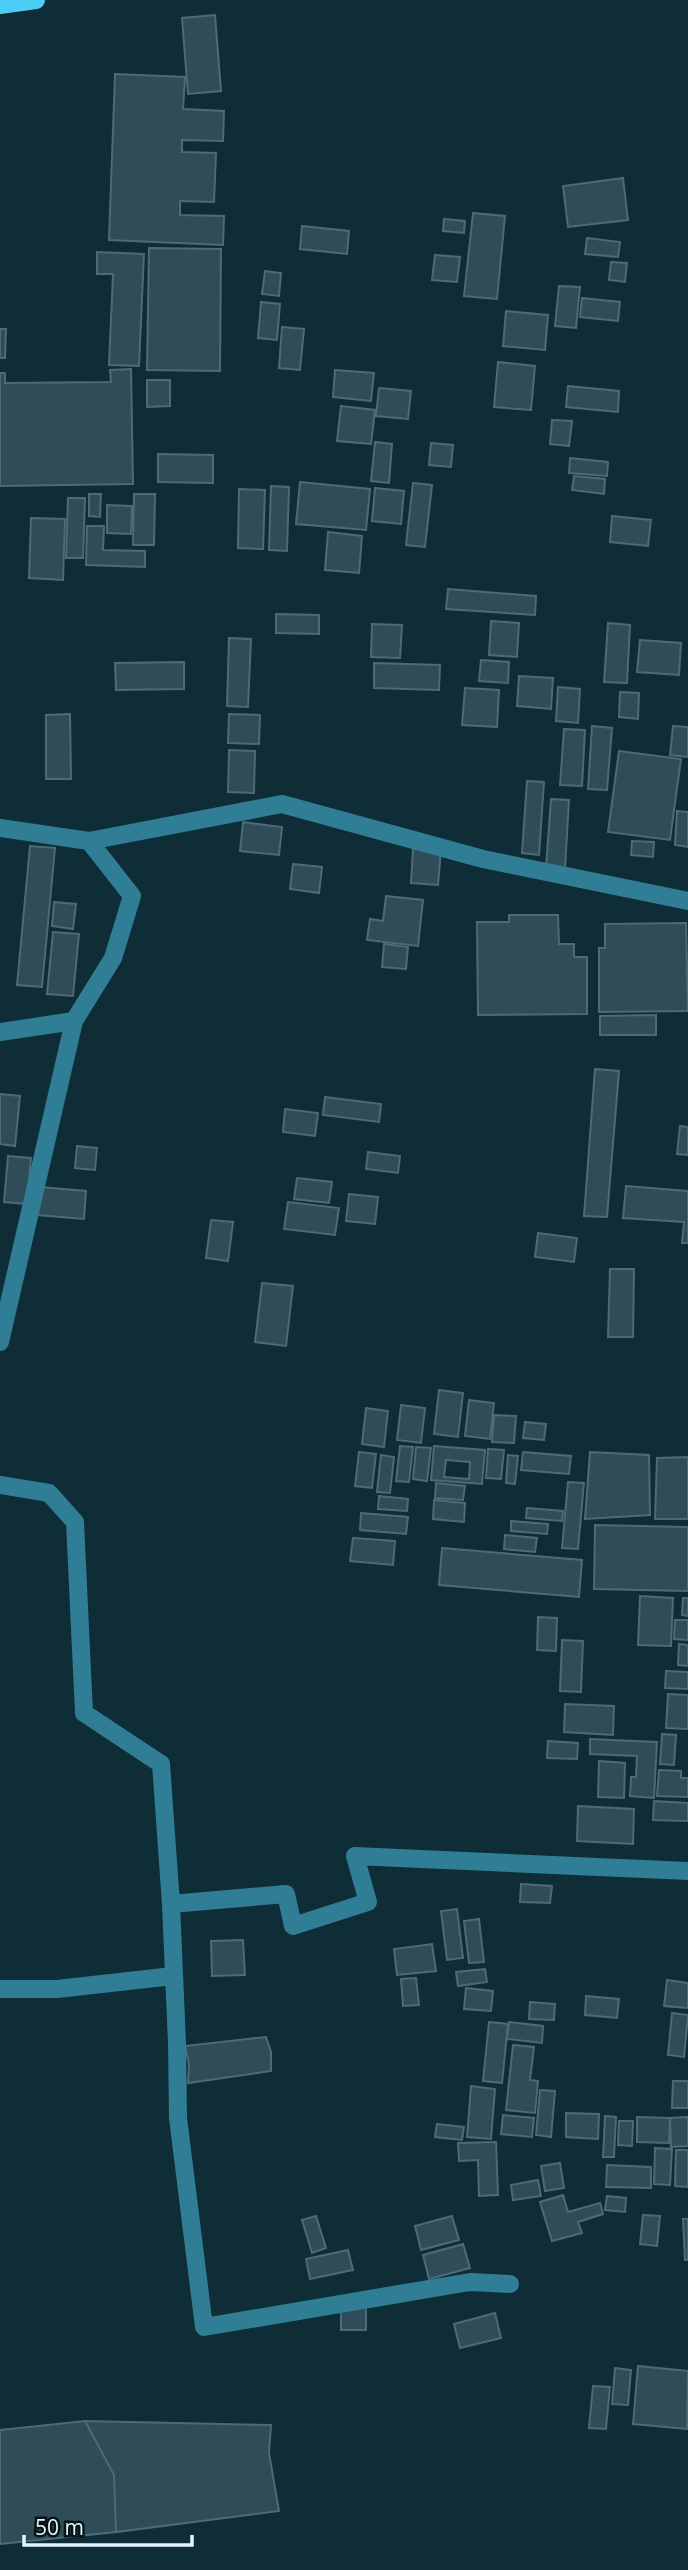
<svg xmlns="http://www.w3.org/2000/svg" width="688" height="2570" font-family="'Open Sans',sans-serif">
<rect width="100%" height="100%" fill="#0f2d37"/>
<path fill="#2f4d58" stroke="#4d6b77" stroke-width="2" fill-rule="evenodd" d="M215 15 221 91 188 94 182 18Z
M115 74 185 77 183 109 224 111 223 141 182 140V152L216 153 214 202 180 201V215L224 216 223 245 109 240Z
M623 178 628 220 568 227 563 186Z
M473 213 505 216 497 299 464 296Z
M444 219 465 221 464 233 443 231Z
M302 226 349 231 347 254 300 249Z
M587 238 620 242 618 257 585 254Z
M149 248 221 249 220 371 147 370Z
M97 252 144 254 139 366 109 365 113 274H97Z
M435 255 460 257 457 282 432 280Z
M611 262 627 263 625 282 609 280Z
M265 271 281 273 279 296 262 294Z
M559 286 580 287 576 328 555 326Z
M582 298 620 302 618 321 580 317Z
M261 302 280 304 277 340 258 338Z
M506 311 548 315 545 350 503 346Z
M282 327 304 329 300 370 279 368Z
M0 329H6L5 358H0Z
M498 362 535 366 531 410 494 407Z
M131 369 133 484 0 486V373H5V383L111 382 110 370Z
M335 370 374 373 371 401 333 397Z
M147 380H170V406L147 407Z
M568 386 619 391 618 412 566 407Z
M379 388 411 391 408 419 376 416Z
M341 406 375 410 371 444 337 441Z
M552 420 572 421 569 446 550 444Z
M375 442 392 444 389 483 371 481Z
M431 443 453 445 451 467 429 465Z
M158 454 213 455V483L158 482Z
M570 458 608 462 607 476 569 473Z
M574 476 605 479 604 494 572 490Z
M300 482 370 489 366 530 296 524Z
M413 483 432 485 425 547 406 545Z
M271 486 289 487 287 551 269 550Z
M375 488 404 491 401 524 372 521Z
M239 489 265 490 263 549 238 548Z
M89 494H101L100 517 89 516Z
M134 494H155L154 545H133Z
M68 498H85L83 558H66Z
M107 505 132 506 131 534 107 533Z
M612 516 651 520 648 546 610 542Z
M31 518 65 519 63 580 29 578Z
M87 526H104L103 550 145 551V567L86 565Z
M328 532 362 536 359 573 325 570Z
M448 589 536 596 535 615 446 609Z
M276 614 319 615V634L276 633Z
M491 621 519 623 517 657 489 655Z
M608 623 630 625 627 683 604 682Z
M372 624 402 625 400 658 371 657Z
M229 638 251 639 248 707 227 706Z
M640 640 681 643 679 675 637 672Z
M481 660 509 662 508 683 479 681Z
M184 662V689L116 690 115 663Z
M374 663 440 665 439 690 374 688Z
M519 676 553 678 551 709 517 706Z
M558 687 580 689 578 723 556 721Z
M465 688 499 690 497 727 462 725Z
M620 692 639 693 638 719 619 717Z
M70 714 71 779H46V715Z
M229 714 260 715 259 744 228 743Z
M592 726 612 728 607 790 588 789Z
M673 726 688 727V757L670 755Z
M564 729 585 730 582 786 560 785Z
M229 750 255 751 254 793 228 792Z
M619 751 681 759 670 840 608 832Z
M527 781 544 782 539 855 522 853Z
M551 799 569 800 565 869 546 868Z
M677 811 688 812V847L675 845Z
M243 822 282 827 279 855 240 851Z
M632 841 654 842 653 857 631 855Z
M30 846 55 848 42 987 17 985Z
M413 848 441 850 438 885 411 883Z
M293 864 322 867 319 893 290 889Z
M386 896 423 900 418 946 367 940 370 919 383 921Z
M54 902 76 904 73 929 52 926Z
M509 915H558L559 944H574V957H587V1014L478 1015 477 922H509Z
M686 923 688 1011 599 1012V948H605V924Z
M53 932 79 934 73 996 47 994Z
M384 944 408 947 406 969 382 967Z
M656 1015V1035H600V1016Z
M595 1069 619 1071 607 1217 584 1216Z
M0 1094 20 1096 15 1146 0 1144Z
M325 1097 381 1104 379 1122 323 1115Z
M285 1109 318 1113 315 1136 283 1132Z
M680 1126 688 1127V1155L677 1154Z
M77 1146 97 1148 95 1170 75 1168Z
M368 1152 400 1156 398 1173 366 1169Z
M8 1156 31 1158 27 1204 4 1202Z
M297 1178 332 1182 329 1203 294 1199Z
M626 1186 688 1191V1243H682L684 1222 623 1218Z
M41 1187 86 1191 84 1219 38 1215Z
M349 1194 378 1197 375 1224 346 1221Z
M288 1202 339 1208 335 1235 284 1229Z
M211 1220 233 1222 228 1261 206 1258Z
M538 1233 577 1238 574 1262 535 1257Z
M610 1269H634L633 1337H608Z
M262 1283 293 1286 286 1346 255 1342Z
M439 1390 463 1393 458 1437 434 1434Z
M469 1400 494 1403 490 1439 465 1436Z
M401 1405 425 1408 421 1443 397 1440Z
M366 1408 388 1411 384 1447 362 1444Z
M494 1415 516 1416 514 1443 492 1442Z
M525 1422 546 1424 544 1440 523 1438Z
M400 1446 413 1447 409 1482 396 1481Z
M434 1446 485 1450 482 1484 431 1480ZM446 1460 470 1462 469 1479 444 1477Z
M416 1447 431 1448 427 1481 413 1479Z
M488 1449 504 1450 501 1479 486 1478Z
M359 1452 376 1454 372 1488 355 1486Z
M523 1452 571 1456 569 1474 521 1470Z
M590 1452 649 1455 650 1515 585 1519Z
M381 1455 394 1457 390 1493 377 1492Z
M508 1455 518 1456 515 1484 506 1483Z
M688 1457V1519H655L657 1458Z
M568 1482 584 1483 578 1549 562 1548Z
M436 1483 465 1486 463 1500 435 1498Z
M379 1496 408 1499 407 1511 378 1509Z
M434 1500 465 1503 464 1522 433 1519Z
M527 1508 563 1511 562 1521 526 1518Z
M361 1513 408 1517 406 1534 360 1530Z
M511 1521 548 1524 547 1534 511 1531Z
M595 1525 688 1527V1591L594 1589Z
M505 1535 537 1538 535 1552 504 1549Z
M353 1538 395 1541 393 1565 350 1561Z
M442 1548 582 1560 579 1597 439 1585Z
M640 1596 673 1598 671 1646 638 1645Z
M683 1598H688V1616L682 1615Z
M538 1617 557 1618 556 1651 537 1650Z
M675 1620H688V1640L674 1639Z
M562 1640 583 1641 581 1692 560 1691Z
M679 1644 688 1645V1666L678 1665Z
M666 1671 688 1672V1689L665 1688Z
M668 1694 688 1695V1729L666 1728Z
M565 1704 614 1706 613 1735 564 1732Z
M662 1734 676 1735 674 1765 660 1764Z
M590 1739 657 1742 654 1798 630 1796 631 1777H636L637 1756 590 1754Z
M548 1741 578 1743 577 1759 547 1758Z
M599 1761 625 1763 624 1798 598 1797Z
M659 1770 681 1771V1778H688V1797L657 1796Z
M654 1801 688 1803V1821L653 1820Z
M578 1806 634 1809 633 1844 577 1841Z
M521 1884 552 1886 550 1903 520 1902Z
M457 1909 463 1958 447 1960 441 1911Z
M479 1919 484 1962 469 1963 464 1921Z
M243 1940 245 1975 212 1976 211 1941Z
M432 1944 436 1971 397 1975 394 1949Z
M485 1969 487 1982 458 1986 456 1972Z
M416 1978 419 2005 403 2006 401 1979Z
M667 1980 688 1983V2008L664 2006Z
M466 1988 493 1991 491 2011 464 2009Z
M586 1996 619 1999 617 2018 585 2015Z
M530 2002 555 2004 554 2020 529 2019Z
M672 2013 688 2015 684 2057 668 2055Z
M489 2022 508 2024 502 2083 483 2081Z
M509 2022 543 2026 542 2043 507 2039Z
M266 2037 271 2052V2071L188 2083 189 2065 185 2046Z
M513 2045 534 2047 530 2080 538 2081 535 2113 506 2110Z
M673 2081H688V2108H672Z
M471 2086 495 2089 491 2139 467 2137Z
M540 2090 555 2091 551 2137 536 2135Z
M566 2113 599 2114 598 2139 566 2137Z
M503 2115 534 2118 532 2137 501 2134Z
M605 2116 616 2117 614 2157H603Z
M637 2117 670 2118 669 2143 637 2142Z
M688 2117V2146L671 2147 670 2118Z
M619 2121H633L632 2146 618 2145Z
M437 2124 464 2127 462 2140 435 2137Z
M496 2142 498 2195 479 2196 478 2160 459 2161 458 2143Z
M655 2148 672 2149 670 2185 654 2184Z
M676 2150H688V2187L675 2186Z
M560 2163 564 2188 545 2191 541 2166Z
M607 2165 651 2167V2188L606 2187Z
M538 2180 541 2196 513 2200 511 2185Z
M563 2195 568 2212 600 2203 603 2214 578 2222 582 2233 552 2241 540 2202Z
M607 2196 626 2198 625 2212 605 2210Z
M643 2215 660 2216 657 2246 640 2244Z
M316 2216 326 2248 312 2253 302 2220Z
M452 2216 459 2240 421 2250 415 2226Z
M683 2219H688V2260H685Z
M463 2244 470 2268 429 2279 423 2255Z
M348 2250 353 2270 310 2279 306 2259Z
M341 2308H366V2330H341Z
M495 2313 501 2338 460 2348 454 2324Z
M638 2366 688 2371 687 2429 633 2424Z
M615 2368 631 2370 628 2405 612 2404Z
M593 2386 610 2387 606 2429 589 2428Z
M85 2421 114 2475 116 2532 0 2544V2430Z
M85 2421 271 2425 269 2453 279 2511 116 2532 114 2475Z"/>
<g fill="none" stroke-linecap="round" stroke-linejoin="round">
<path stroke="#307d96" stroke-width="18" d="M0 828 89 841 282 804 483 859 688 901
M0 1032 74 1021 113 958 132 896 89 841
M0 1342 74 1021
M0 1485 49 1493 75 1522 84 1713 161 1764 171 1904 177 2043 178 2118 204 2327 470 2282 510 2284
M171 1904 286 1894 293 1926 368 1902 355 1856 688 1871
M0 1989H57L173 1976"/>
<path stroke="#4bcdf8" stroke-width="18" d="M0 5 36 0"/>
</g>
<path d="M24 2535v10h168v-10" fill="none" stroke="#e5f5fc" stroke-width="3.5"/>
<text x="35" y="2535" font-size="21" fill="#e5f5fc" stroke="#071318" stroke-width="5" paint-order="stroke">50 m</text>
</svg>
